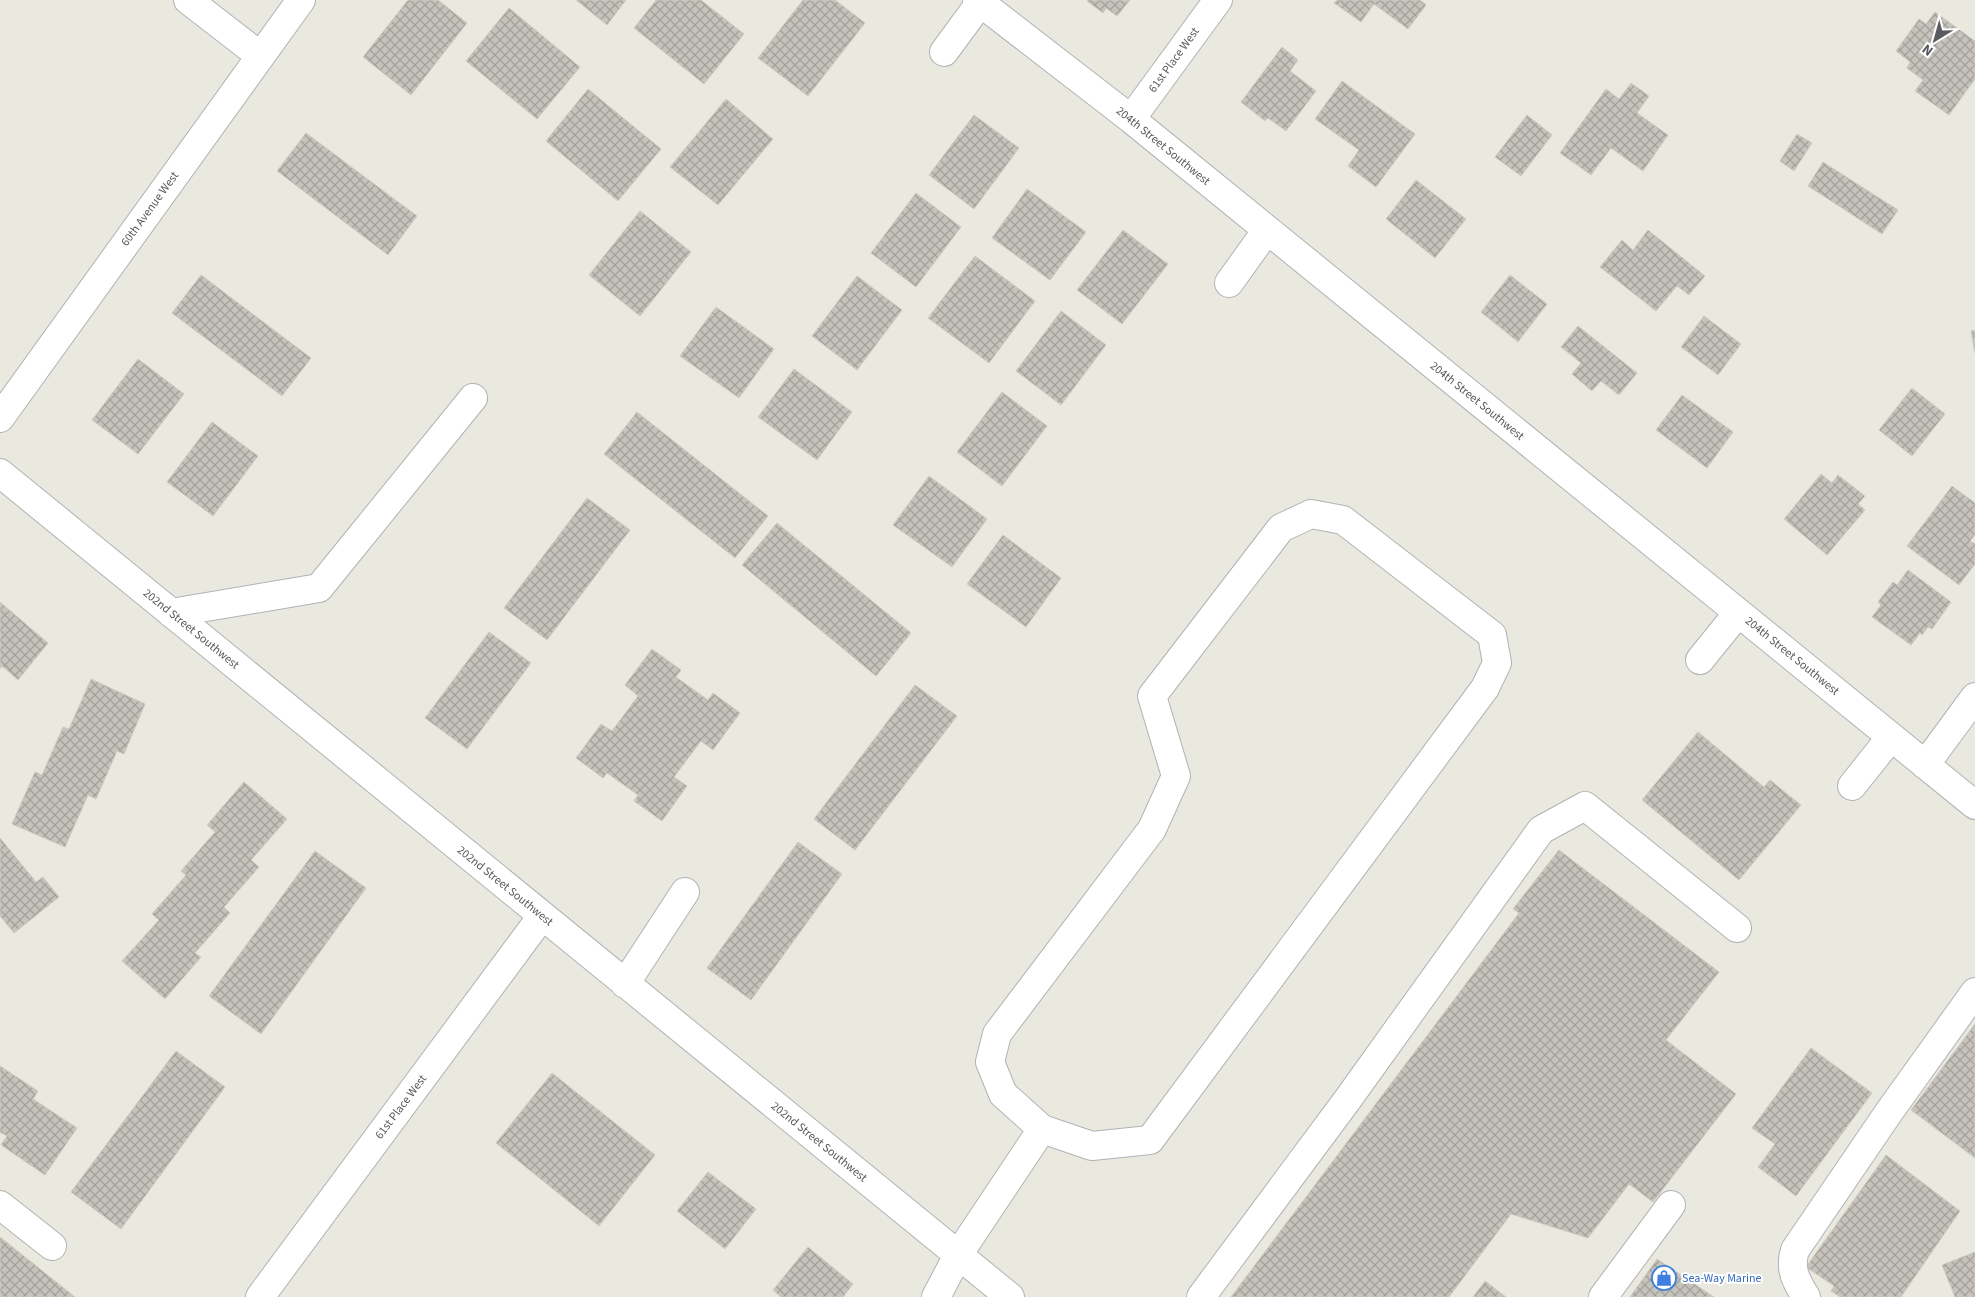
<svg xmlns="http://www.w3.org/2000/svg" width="1975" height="1297" font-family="'Source Sans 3',sans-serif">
<defs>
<pattern id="building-cross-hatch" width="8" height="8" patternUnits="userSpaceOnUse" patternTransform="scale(1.25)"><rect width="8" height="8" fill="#c6c3bc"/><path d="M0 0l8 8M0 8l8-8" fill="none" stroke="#a4a19c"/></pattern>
</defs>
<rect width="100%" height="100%" fill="#eae9e0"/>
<path fill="url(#building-cross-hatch)" stroke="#cecbbf" d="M408 0H438L467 23 411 95 363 57Z
M576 0H626L607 25Z
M656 0H701L744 34 704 84 634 28Z
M803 0H835L865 23 808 96 758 58Z
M1088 0H1130L1117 16 1106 8 1103 13 1087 1Z
M1337 0H1420L1426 5 1408 29 1374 4 1361 22 1334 3Z
M509 8 580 67 537 119 466 61Z
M1935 12 1975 41V79L1949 115 1915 91 1923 80 1907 68 1910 62 1896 51 1919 19 1926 24Z
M1282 47 1298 60 1290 71 1316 91 1286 131 1268 118 1265 121 1241 102Z
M1342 81 1415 134 1376 187 1348 166 1359 150 1315 119Z
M1631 83 1649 96 1637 113 1668 135 1643 171 1611 148 1591 175 1560 153 1606 89 1619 99Z
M588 89 661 149 618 201 546 141Z
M726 99 773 139 718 205 670 167Z
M974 115 1019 148 974 209 929 175Z
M1527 115 1552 135 1521 176 1495 157Z
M306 133 417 216 388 255 277 171Z
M1797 134 1812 143 1794 171 1780 161Z
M1823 162 1898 210 1882 234 1808 186Z
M1416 180 1466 219 1435 258 1386 219Z
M1027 189 1086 232 1050 280 992 238Z
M916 193 961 227 916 287 871 253Z
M640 211 691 252 640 316 589 275Z
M1123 230 1168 264 1122 324 1077 290Z
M1648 230 1705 276 1689 295 1677 286 1656 311 1600 267 1622 240 1633 250Z
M975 256 1035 301 989 363 928 318Z
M201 275 311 358 282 396 172 313Z
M1510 275 1547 304 1518 342 1481 312Z
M857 276 902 310 857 370 812 336Z
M716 307 774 349 739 398 680 356Z
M1061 311 1106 345 1061 405 1016 371Z
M1704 316 1741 344 1718 375 1681 347Z
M1578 326 1637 373 1619 395 1601 381 1592 391 1572 374 1581 363 1561 347Z
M1975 330V353L1971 331Z
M138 359 184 394 138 454 92 420Z
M794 369 852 412 817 460 758 417Z
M1912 388 1945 414 1912 456 1879 430Z
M1002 392 1047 426 1002 486 957 452Z
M1682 395 1733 432 1707 468 1656 430Z
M637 412 768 516 735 558 604 454Z
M212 422 258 456 213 516 167 482Z
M1821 474 1832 483 1838 475 1865 496 1858 504 1865 510 1827 555 1784 519Z
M929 476 987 519 952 567 893 525Z
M1952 486 1975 503V535L1970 541 1975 544V564L1959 585 1907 546Z
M587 498 630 530 547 640 504 608Z
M777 523 911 633 876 676 742 565Z
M1003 535 1061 578 1026 627 967 584Z
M1908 570 1951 602 1932 629 1928 627 1922 635 1920 633 1911 645 1872 617 1881 605 1878 602 1893 582 1897 585Z
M0 602 48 643 18 680 2 666 0 669Z
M489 632 531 663 467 749 425 718Z
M652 649 681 670 676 677 708 700 713 693 740 713 713 750 701 741 674 777 687 786 662 821 634 801 638 795 607 773 603 778 576 758 601 724 612 731 638 696 625 685Z
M91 679 145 704 124 754 117 751 96 799 88 795 65 847 12 824 35 772 42 775 63 727 69 729Z
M915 685 957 716 855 850 814 819Z
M1698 732 1764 787 1770 780 1801 805 1739 880 1642 800Z
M244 782 287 819 251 860 259 867 224 907 230 913 195 953 201 957 165 999 122 961 159 920 152 914 186 875 181 871 215 832 207 825Z
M0 838 36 882 43 877 59 897 14 933 0 916Z
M798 842 842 874 751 1000 707 968Z
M1559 850 1719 972 1666 1040 1736 1094 1653 1202 1629 1184 1588 1238 1511 1214 1449 1297H1231L1519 913 1513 909Z
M315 851 366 888 261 1034 209 996Z
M1975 1024V1158L1911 1110Z
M1811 1048 1872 1093 1796 1196 1758 1167 1775 1144 1752 1128Z
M176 1051 225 1087 121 1229 71 1192Z
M0 1066 38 1091 33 1099 77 1128 45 1175 1 1145 7 1136 0 1132Z
M552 1073 655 1155 599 1226 496 1143Z
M1886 1155 1960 1211 1901 1297H1840L1831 1291 1834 1286 1806 1267Z
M708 1172 756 1209 725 1249 677 1211Z
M0 1237 75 1297H0Z
M808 1247 853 1284 843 1297H781L773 1290Z
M1975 1252V1297H1955L1942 1265Z
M1657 1259 1714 1297H1630Z
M1485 1281 1506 1297H1473Z"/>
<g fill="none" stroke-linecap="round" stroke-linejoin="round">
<defs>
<path id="minor" d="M188 0 259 55
M977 0 1131 119 1975 805
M944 52 980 3
M1131 119 1218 0
M1229 283 1267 230
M0 418 301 0
M0 473 1010 1297
M1311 514 1343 520 1492 635 1497 663 1485 688 1150 1140 1092 1146 1042 1129 1003 1094 990 1062 997 1034 1152 829 1176 776 1152 696 1281 528Z
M171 613 319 588 473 398
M1700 660 1738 613
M1925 765 1975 697
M1852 786 1891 737
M625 984 685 892
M0 1205 52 1246
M260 1297 542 916
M936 1297 958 1255 1042 1129
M1201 1297 1348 1099 1541 830 1585 806 1737 928
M1603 1297 1671 1205
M1806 1297C1796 1281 1789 1269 1795 1250L1889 1112 1975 992"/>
</defs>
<use href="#minor" stroke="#b0b2b6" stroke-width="30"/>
<use href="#minor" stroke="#fff" stroke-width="28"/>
</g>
<defs>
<symbol id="shop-ring" viewBox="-11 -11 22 22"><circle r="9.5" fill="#fff" stroke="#3f7fe0" stroke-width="1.5"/><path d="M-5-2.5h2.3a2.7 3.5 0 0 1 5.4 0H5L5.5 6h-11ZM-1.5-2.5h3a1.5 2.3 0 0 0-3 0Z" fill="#3f7fe0"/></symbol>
</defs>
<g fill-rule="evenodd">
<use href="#shop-ring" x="1650" y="1264" width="28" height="28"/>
</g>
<g text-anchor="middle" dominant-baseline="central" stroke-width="4" stroke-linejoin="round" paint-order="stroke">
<g font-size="12" fill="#595b5f" stroke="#fff">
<text transform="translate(1174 60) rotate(-54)">61st Place West</text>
<text transform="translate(1163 146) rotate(39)">204th Street Southwest</text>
<text transform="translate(150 209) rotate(-54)">60th Avenue West</text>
<text transform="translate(1477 401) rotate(39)">204th Street Southwest</text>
<text transform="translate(191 629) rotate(39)">202nd Street Southwest</text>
<text transform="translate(1792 656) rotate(39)">204th Street Southwest</text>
<text transform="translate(505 886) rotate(39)">202nd Street Southwest</text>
<text transform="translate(401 1107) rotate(-53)">61st Place West</text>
<text transform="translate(819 1142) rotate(39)">202nd Street Southwest</text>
</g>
<g font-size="12" fill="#366cbe" stroke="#fff" text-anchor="start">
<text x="1682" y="1278">Sea-Way Marine</text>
</g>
</g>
<g transform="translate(1935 40) rotate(217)" stroke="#ffffff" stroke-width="4" paint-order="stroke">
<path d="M0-4L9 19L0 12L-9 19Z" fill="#595b5f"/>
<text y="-8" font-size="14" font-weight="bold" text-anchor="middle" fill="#595b5f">N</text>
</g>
</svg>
